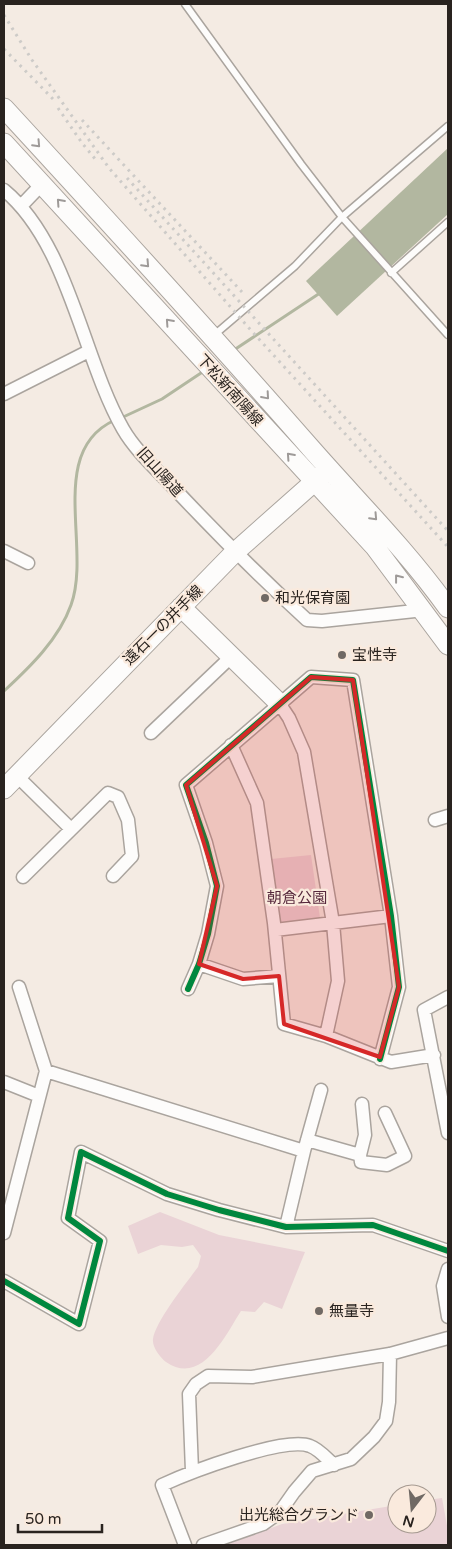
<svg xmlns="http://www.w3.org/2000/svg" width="452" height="1549" font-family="'Varela Round','Noto Sans JP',sans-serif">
<rect width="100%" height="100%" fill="#f4ebe3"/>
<path fill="#ead3d6" d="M311 855 320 918 279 923 271 859Z
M160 1212 219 1235 305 1252 282 1309 264 1302 255 1312 241 1311C226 1334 202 1387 166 1362 160 1357 152 1347 153 1339 155 1322 187 1282 198 1267L201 1256 193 1245 182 1247 161 1245 138 1254 128 1226Z
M442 1498 448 1531V1545H226L282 1524 397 1505V1524H427V1500Z"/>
<path fill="#b2b7a0" d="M448 148V214L337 316 306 281Z"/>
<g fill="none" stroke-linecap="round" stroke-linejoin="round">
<path stroke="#b2b7a0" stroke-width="3" d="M234 350 320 293
M121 418 162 399 204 371
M4 691C30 667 59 639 71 605 92 548 46 451 115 420"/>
<defs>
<path id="lane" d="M185 4 301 164 342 217 448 335
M391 273 448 222
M213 336 295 266 342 217 448 126"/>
<path id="street" d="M4 190C69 244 82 357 123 429 135 450 156 469 172 486 216 533 260 577 307 620L322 621 424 610
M21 206 43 183
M4 394 89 351
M4 551 28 563
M279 703 289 718 304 752 333 923 338 981 326 1036
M151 733 232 656
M231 745 257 803 274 923 284 1024 326 1036 391 1062 434 1055
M17 776 71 829
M435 820 448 816
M23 877 108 793 118 797 128 820 132 856 113 876
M275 930 391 916
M199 964 243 979 279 976
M188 989 199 964 208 934 217 886 206 843 186 785 311 677 353 680 391 916 399 987 380 1059
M448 997 424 1010 448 1133
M46 1071 304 1151 286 1227
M4 1082 39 1096
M362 1104 365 1135 360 1155 361 1162 387 1165 405 1156 385 1113
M307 1140 360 1155
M304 1151 321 1090
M4 1233 46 1071 19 987
M448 1269 443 1286 448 1317
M4 1281 79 1324 100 1241 68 1218 81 1152 167 1194 219 1210 286 1227 373 1225 448 1251
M192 1471 189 1394 196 1384 208 1376 252 1377 390 1354 448 1338
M185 1545 162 1485C188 1473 284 1436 310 1446 319 1449 327 1459 334 1465
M203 1545 263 1524 280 1512 294 1492 312 1471 351 1459 374 1437 386 1421 389 1402 390 1354"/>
<path id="secondary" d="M4 108C109 222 213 336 315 453 360 504 408 552 448 608
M4 143 375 547 448 645
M181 607 279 703
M4 789 234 553 323 474"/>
</defs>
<use href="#lane" stroke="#aaa49e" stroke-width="9"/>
<use href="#street" stroke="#aaa49e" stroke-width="15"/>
<use href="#secondary" stroke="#aaa49e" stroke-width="21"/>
<use href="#lane" stroke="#fdfcfb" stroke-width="6"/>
<use href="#street" stroke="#fdfcfb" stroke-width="12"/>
<use href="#secondary" stroke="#fdfcfb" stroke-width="19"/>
<path stroke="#cdcbc8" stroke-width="3" stroke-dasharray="2.5 5" stroke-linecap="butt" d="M4 15 32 60 109 168 248 327 448 547
M4 49 53 99
M58 108 82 143 96 160
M82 120 242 292
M127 178 448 531"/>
<defs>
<path id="cycleway" d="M188 989 199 964 208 934 217 886 206 843 186 785 311 677 353 680 391 916 399 987 380 1059
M4 1281 79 1324 100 1241 68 1218 81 1152 167 1194 219 1210 286 1227 373 1225 448 1251"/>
</defs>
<use href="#cycleway" stroke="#faeadd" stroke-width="9"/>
<use href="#cycleway" stroke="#00873e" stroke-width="6"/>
</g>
<defs><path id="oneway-chevron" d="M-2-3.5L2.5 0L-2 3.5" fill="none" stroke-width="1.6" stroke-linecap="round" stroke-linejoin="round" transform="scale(1.25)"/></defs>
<g stroke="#9e9a98">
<use href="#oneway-chevron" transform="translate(37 144) rotate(47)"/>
<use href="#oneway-chevron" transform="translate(60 202) rotate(-132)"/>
<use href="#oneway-chevron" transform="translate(146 264) rotate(47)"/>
<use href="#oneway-chevron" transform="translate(169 322) rotate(-132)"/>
<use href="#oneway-chevron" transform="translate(266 396) rotate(49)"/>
<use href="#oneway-chevron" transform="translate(290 456) rotate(-132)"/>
<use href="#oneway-chevron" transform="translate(374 517) rotate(47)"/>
<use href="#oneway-chevron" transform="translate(398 578) rotate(-128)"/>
</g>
<path fill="#d62828" fill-opacity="0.2" stroke="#d62828" stroke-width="4" stroke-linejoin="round" d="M311 677 353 680 399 987 380 1057 284 1024 279 976 243 979 199 964 217 886 186 785Z"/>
<g fill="#706964" stroke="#faeadd" stroke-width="2">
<circle cx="265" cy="598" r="5"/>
<circle cx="342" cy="655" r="5"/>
<circle cx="319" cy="1311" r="5"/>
<circle cx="369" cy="1515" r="5"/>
</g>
<g text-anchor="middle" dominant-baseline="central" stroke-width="4.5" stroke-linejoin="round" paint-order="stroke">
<g font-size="15" fill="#29231f" stroke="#faeadd">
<text transform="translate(230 390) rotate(48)">下松新南陽線</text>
<text transform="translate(160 472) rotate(48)">旧山陽道</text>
<text transform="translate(163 625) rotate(-45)">遠石一の井手線</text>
</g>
<g font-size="15" fill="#29231f" stroke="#faeadd" text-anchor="start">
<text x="275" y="598">和光保育園</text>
<text x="352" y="655">宝性寺</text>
<text x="329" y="1311">無量寺</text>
<text x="359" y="1515" text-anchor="end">出光総合グランド</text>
</g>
<g font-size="15" fill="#57293d" stroke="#faeadd">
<text x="297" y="898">朝倉公園</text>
</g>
</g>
<rect width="452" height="1549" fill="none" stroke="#29231f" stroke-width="10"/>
<g transform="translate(412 1509) rotate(196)"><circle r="24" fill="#faeadd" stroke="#a69a91"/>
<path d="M0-4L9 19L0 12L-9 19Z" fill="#706964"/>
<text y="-8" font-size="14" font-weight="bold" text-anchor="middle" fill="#29231f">N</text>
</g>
<path d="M18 1524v8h84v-8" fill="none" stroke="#29231f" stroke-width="2.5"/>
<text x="25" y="1524" font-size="15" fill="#29231f" stroke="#faeadd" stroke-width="4" paint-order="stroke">50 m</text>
</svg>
